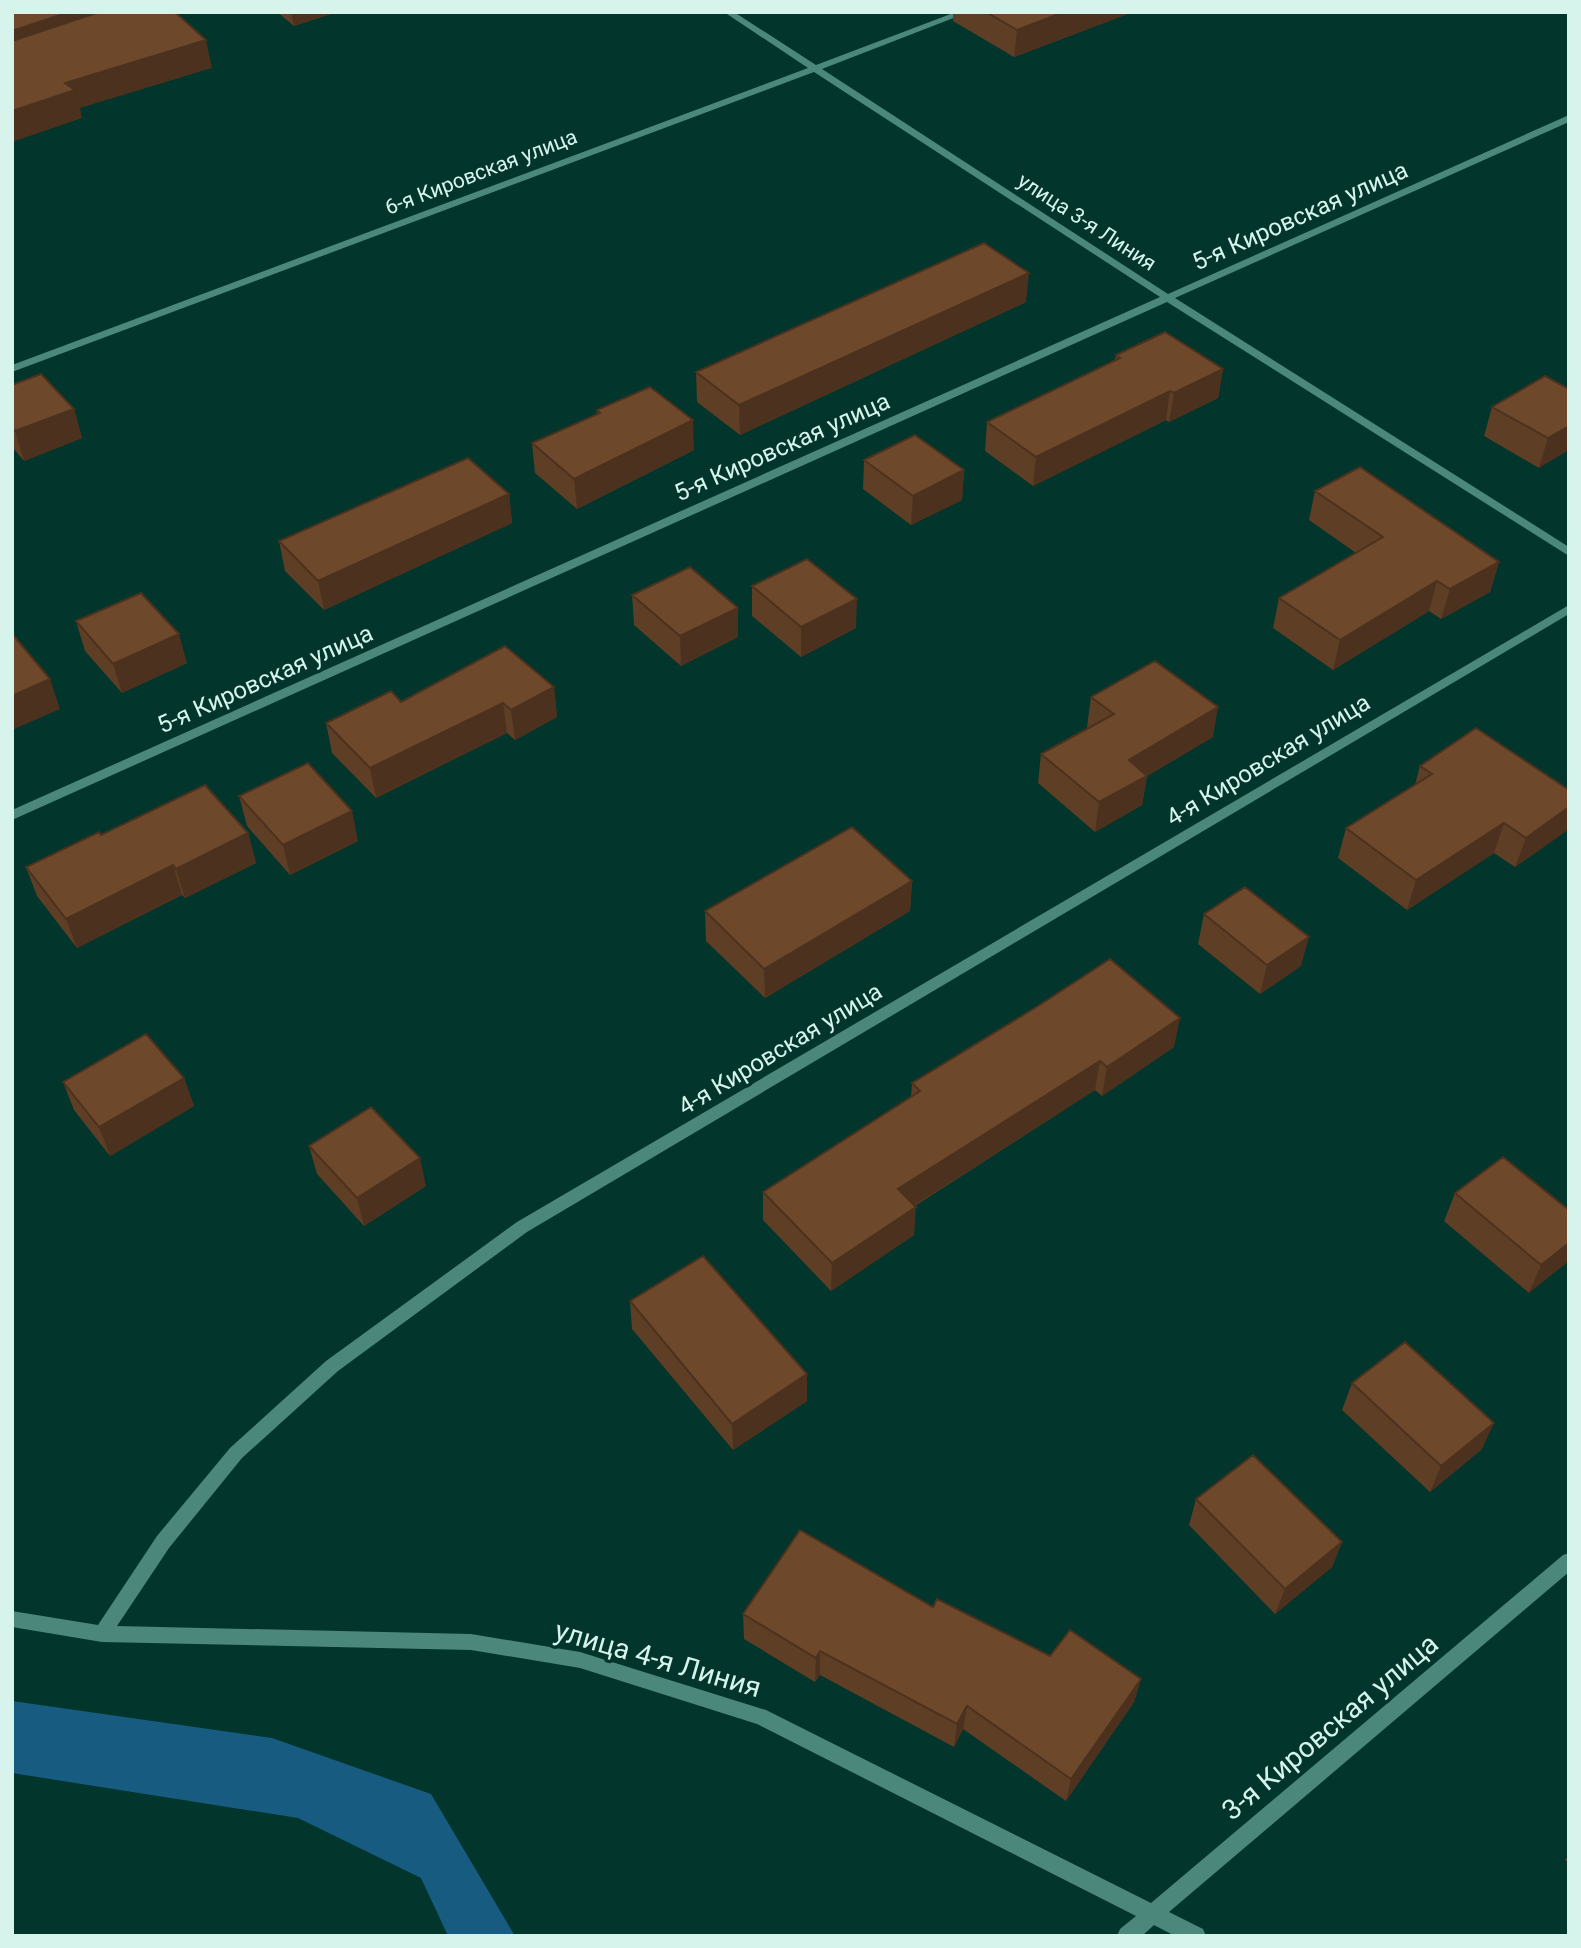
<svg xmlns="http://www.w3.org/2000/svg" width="1581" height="1948" font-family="Roboto,sans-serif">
<rect width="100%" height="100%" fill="#02352c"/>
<path fill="#175b80" d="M12 1701 272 1738 431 1794 515 1936H448L421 1878 298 1818 12 1773Z"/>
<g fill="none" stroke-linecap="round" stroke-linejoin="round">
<path fill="#4b877a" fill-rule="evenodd" d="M724 12H734L816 65 956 12H969L822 69 1168 294 1569 115V122L1175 298 1569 547V556L1167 302 12 820V810L1160 297 814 72 12 372V365L808 68Z
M1569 605V614L527 1232 338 1371 242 1458 169 1548 117 1626 471 1634 580 1652 766 1710 1151 1903 1563 1555 1569 1553V1572L1169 1912 1203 1929 1206 1936H1175L1154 1925 1142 1936H1117L1120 1929 1136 1916 757 1724 580 1668 471 1650 102 1642 12 1627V1611L98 1625 157 1536 230 1448 326 1361 517 1222Z"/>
</g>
<path fill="#5e3e25" d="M277 12H337L294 26Z
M953 12H1133L1014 57 953 21Z
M1026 302 740 435 697 402 696 372Z
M1116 355 1223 369 1218 398 1169 422 1166 420 1033 486 985 451 987 422 1115 360Z
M12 385 74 409 82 438 24 461 12 447Z
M1569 389 1539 468 1484 436 1492 407Z
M597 410 694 450 577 509 535 473 532 443 597 414Z
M864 460 964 470 962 500 911 525 863 489Z
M1315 491 1499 562 1490 592 1441 619 1429 611 1333 670 1273 628 1279 598 1356 553 1309 520Z
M509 494 512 523 324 610 285 571 279 541Z
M752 586 856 628 801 657 752 616Z
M632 595 738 608V637L681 666 634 625Z
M76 621 187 663 122 693 85 651Z
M554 687 557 717 515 740 507 733 376 798 332 753 326 723 401 702Z
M1091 697 1213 737 1147 776 1142 805 1095 832 1038 783 1041 754 1089 728 1087 727Z
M1420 766 1569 790V829L1515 867 1494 853 1407 910 1338 858 1346 828 1415 785Z
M239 796 358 841 290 875 247 826Z
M248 833 256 863 185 898 182 895 77 948 37 896 26 867 101 835Z
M912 881 910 911 765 998 706 941 705 911Z
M1204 914 1301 966 1260 994 1198 944Z
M1174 1047 1102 1096 1095 1090 915 1206 914 1235 831 1291 763 1220V1192L911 1097 912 1083Z
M184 1078 194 1106 110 1156 74 1110 63 1082Z
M309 1146 426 1186 364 1226 317 1174Z
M1455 1193 1569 1210 1529 1293 1444 1221Z
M630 1301 807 1401 733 1450 632 1329Z
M1352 1383 1482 1449 1430 1492 1342 1410Z
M1196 1499 1342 1542 1332 1567 1275 1614 1189 1525Z
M933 1607 1050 1656 1141 1679 1134 1702 1066 1801 963 1729 954 1747 820 1675 815 1682 744 1639 743 1614Z
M1569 1855V1863L1565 1860Z"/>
<path fill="#4c321e" d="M69 12H152L12 61V31Z
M291 12H337L294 26Z
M1064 12H1133L1014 57 1017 30Z
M206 40 212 68 80 108 82 118 12 142V111L65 83Z
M1029 273 1026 302 740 435 739 405Z
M1223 369 1218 398 1169 422 1174 393Z
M1170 391 1166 420 1033 486 1036 457Z
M74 409 82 438 24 461 15 431Z
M693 420 694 450 577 509 574 479Z
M1569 426V450L1539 468 1548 438Z
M964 470 962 500 911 525 913 496Z
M509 494 512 523 324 610 318 581Z
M1499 562 1490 592 1441 619 1450 589Z
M1437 581 1429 611 1333 670 1340 640Z
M857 599 856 628 801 657V627Z
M738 608V637L681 666 680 636Z
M179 634 187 663 122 693 113 664Z
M50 679 60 709 12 730V696Z
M554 687 557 717 515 740 511 710Z
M503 703 507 733 376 798 370 768Z
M1218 707 1213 737 1147 776 1142 805 1095 832 1099 802 1129 760Z
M1569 807V829L1515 867 1526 838Z
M352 811 358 841 290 875 283 845Z
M1504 823 1494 853 1407 910 1416 880Z
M248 833 256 863 185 898 176 869Z
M173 865 182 895 77 948 66 919Z
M912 881 910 911 765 998 764 969Z
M1309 937 1301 966 1260 994 1267 965Z
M1180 1018 1174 1047 1102 1096 1107 1067Z
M1100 1061 1095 1090 896 1217 898 1189Z
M184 1078 194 1106 110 1156 99 1127Z
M420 1158 426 1186 364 1226 357 1198Z
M916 1207 914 1235 831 1291 832 1263Z
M1569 1243V1261L1529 1293 1541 1265Z
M807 1374V1401L733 1450 732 1424Z
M1494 1423 1482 1449 1430 1492 1441 1466Z
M1342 1542 1332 1567 1275 1614 1285 1589Z
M820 1651V1675L815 1682 816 1658Z
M1141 1679 1134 1702 1066 1801 1071 1779Z
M967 1706 963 1729 954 1747 957 1724Z"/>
<path fill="#6d482b" stroke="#4c321e" stroke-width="2" d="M12 12H69L12 31Z
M99 12H175L206 40 65 83 75 90 12 111V41Z
M986 12H1064L1017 30Z
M984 243 1029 273 739 405 696 372Z
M1165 332 1223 369 1174 393 1170 391 1036 457 987 422 1120 358 1116 355Z
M41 374 74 409 15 431 12 428V385Z
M1545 376 1569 389V426L1548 438 1492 407Z
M650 387 693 420 574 479 532 443 600 413 597 410Z
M915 435 964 470 913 496 864 460Z
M468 458 509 494 318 581 279 541Z
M1360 467 1499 562 1450 589 1437 581 1340 640 1279 598 1383 537 1315 491Z
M807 559 857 599 801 627 752 586Z
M690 567 738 608 680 636 632 595Z
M141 593 179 634 113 664 76 621Z
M14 636 50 679 12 696V637Z
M505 646 554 687 511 710 503 703 370 768 326 723 391 691 401 702Z
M1155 661 1218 707 1129 760 1147 776 1099 802 1041 754 1114 714 1091 697Z
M1476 728 1569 790V807L1526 838 1504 823 1416 880 1346 828 1432 774 1420 766Z
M308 763 352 811 283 845 239 796Z
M205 785 248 833 176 869 173 865 66 919 26 867 99 832 101 835Z
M852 827 912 881 764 969 705 911Z
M1245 887 1309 937 1267 965 1204 914Z
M1110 959 1180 1018 1107 1067 1100 1061 898 1189 916 1207 832 1263 763 1192 920 1091 912 1083 1038 1006Z
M146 1034 184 1078 99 1127 63 1082Z
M371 1107 420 1158 357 1198 309 1146Z
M1503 1157 1569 1210V1243L1541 1265 1455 1193Z
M703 1256 807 1374 732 1424 630 1301Z
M1405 1342 1494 1423 1441 1466 1352 1383Z
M1253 1455 1342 1542 1285 1589 1196 1499Z
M800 1530 933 1607 937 1599 1050 1656 1070 1630 1141 1679 1071 1779 967 1706 957 1724 820 1651 816 1658 743 1614Z"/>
<g text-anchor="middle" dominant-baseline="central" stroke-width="7" stroke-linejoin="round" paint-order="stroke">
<g font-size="21" fill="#d6f4ec" stroke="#02352c">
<text transform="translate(481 172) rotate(-21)">6-я Кировская улица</text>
<text transform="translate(1087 222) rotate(33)">улица 3-я Линия</text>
</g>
<g font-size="24" fill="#d6f4ec" stroke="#02352c">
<text transform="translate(1300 216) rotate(-24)">5-я Кировская улица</text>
<text transform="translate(782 447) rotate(-24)">5-я Кировская улица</text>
<text transform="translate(265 679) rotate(-24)">5-я Кировская улица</text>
<text transform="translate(1268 760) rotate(-31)">4-я Кировская улица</text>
<text transform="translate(780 1049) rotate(-31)">4-я Кировская улица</text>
</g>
<g font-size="28" fill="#d6f4ec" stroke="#02352c">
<text transform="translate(658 1659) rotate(16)">улица 4-я Линия</text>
<text transform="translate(1330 1727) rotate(-40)">3-я Кировская улица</text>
</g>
</g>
<rect width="1581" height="1948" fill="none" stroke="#d6f4ec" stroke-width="28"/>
</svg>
